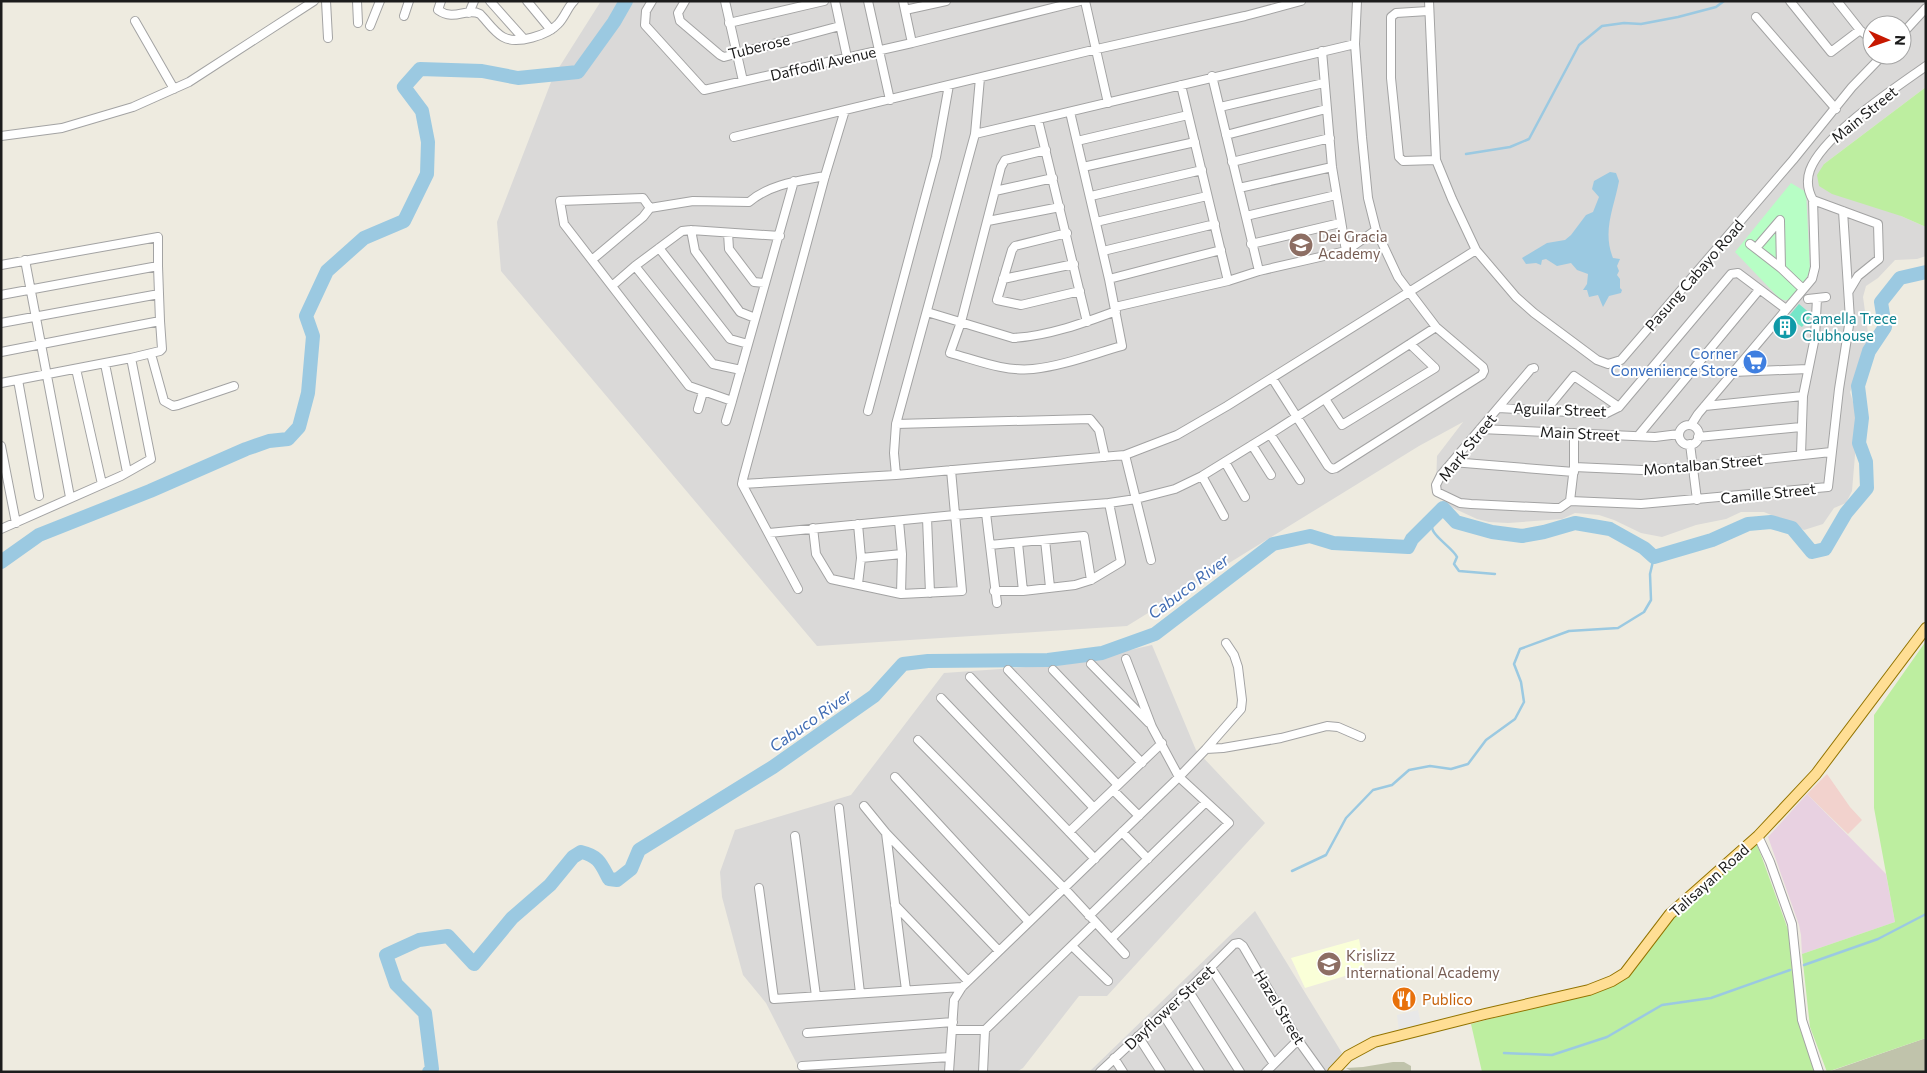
<svg xmlns="http://www.w3.org/2000/svg" width="1927" height="1073" font-family="Commissioner,sans-serif">
<rect width="100%" height="100%" fill="#eeebe0"/>
<path fill="#dad9d8" fill-rule="evenodd" d="M601 1H1926V87L1824 164 1901 216 1926 227V256L1917 259 1895 260 1878 278 1866 286 1863 297 1868 333 1867 353 1850 392 1858 419 1852 491 1846 503 1834 508 1823 524 1804 530 1789 522 1764 512H1741L1726 519 1696 525 1662 537 1641 533 1614 520 1599 515 1575 513 1562 519 1508 523 1489 522 1477 519 1451 507 1441 499 1436 485 1437 456 1463 422 1419 446 1127 626 817 646 501 271 497 222 553 77ZM1872 25H1902V55H1872Z
M1152 645 1196 750 1265 823 1107 996H1079L1023 1068 1016 1072H801L766 1003 743 975 722 897 720 872 735 830 851 795 944 673 1069 664Z
M1255 911 1342 1053 1327 1072H1089Z"/>
<path fill="#f2d2cd" d="M1827 774 1850 807 1862 820 1848 834 1807 794Z"/>
<path fill="#e8d1e1" d="M1807 794 1886 874 1895 922 1802 954 1801 935 1799 925 1768 837Z"/>
<path fill="#faffd8" d="M1359 939 1365 970 1305 988 1291 958Z"/>
<path fill="#c0c3ab" d="M1926 1038V1072H1828Z
M1393 1062H1404L1411 1066V1071L1353 1072 1346 1068 1363 1067Z"/>
<path fill="#bdeea0" d="M1926 87V227L1901 216 1832 194 1819 186 1817 175 1824 164Z
M1926 641V1038L1827 1072 1810 1027 1802 954 1895 922 1874 808V715Z
M1757 844 1790 935 1799 1025 1815 1072H1482L1471 1024 1523 1010 1624 978 1637 967 1666 924 1681 907Z"/>
<path fill="#b7fec5" d="M1791 183 1806 192 1810 270C1808 277 1795 299 1787 300 1784 301 1782 299 1779 298L1735 252Z"/>
<path fill="#75e6c8" d="M1799 304 1812 315 1802 327 1788 317Z"/>
<path fill="#e8e8e8" d="M1418 1010 1421 1025 1399 1031 1397 1015Z"/>
<path fill="#9bc9e1" d="M1610 172 1616 173 1619 181C1614 208 1602 231 1613 258L1620 259 1617 266 1619 271 1617 275 1620 279V288L1622 290 1621 293 1609 296 1603 307 1598 295 1589 297 1587 290H1583L1587 284 1588 274 1577 270 1571 263 1557 266 1546 259 1542 260 1541 265 1536 263 1526 264 1522 258 1547 243 1565 240 1571 235 1586 215 1593 212 1599 197 1592 189 1594 181Z"/>
<g fill="none" stroke-linecap="round" stroke-linejoin="round">
<path stroke="#9bc9e1" stroke-width="2.5" d="M1466 154 1510 147 1529 139 1579 45 1602 26 1624 23 1641 24 1678 17 1716 7 1724 1
M1439 514C1437 517 1433 521 1432 525 1430 535 1453 548 1457 557L1454 564 1459 571 1495 574
M1292 871 1326 855 1346 818 1373 790 1392 785 1409 770 1430 766 1451 769 1468 764 1486 740 1515 719 1524 702 1521 682 1514 664 1520 649 1569 631 1618 628 1644 612 1651 600 1650 574 1654 557
M1804 965 1878 939 1926 914
M1504 1053 1552 1055 1607 1037 1662 1005 1711 998 1790 970"/>
<path stroke="#9bc9e1" stroke-width="14" d="M1 562 39 535 150 491 246 449 269 441 288 439 299 427 308 393 313 336 306 316 327 271 364 238 404 221 427 174 428 142 422 111 404 87 420 69 482 71 518 78 578 72 614 22 626 1
M429 1072 432 1069 425 1013 396 984 386 955 419 940 448 936 474 964 512 918 550 885 573 857 581 852C599 856 601 864 609 879L617 880 631 869 639 850 773 767 874 696 903 664 928 661 1048 660 1102 653 1155 634 1273 544 1310 536 1333 543 1408 547 1412 539 1443 508 1456 522 1492 532 1522 536 1544 532 1575 523 1610 529 1644 548 1654 557 1712 540 1748 524 1771 522 1792 528 1812 552 1825 549 1846 513 1867 488 1866 462 1859 443 1862 418 1858 386 1869 351 1885 327 1881 302 1900 278 1926 272"/>
<defs>
<path id="minor" d="M326 1 328 38
M357 1 358 23
M441 1 438 10C455 22 466 7 480 14 487 21 494 32 503 37 517 45 548 35 558 24 565 17 567 8 574 1
M490 1 523 38
M527 1 551 30
M652 1 646 11 645 25 704 90 912 43 1080 1
M685 1 678 13 680 21 720 55 724 57 840 26
M725 1 743 81
M835 1 847 57
M868 1 890 100
M903 1 912 43
M1085 1 1108 103
M1429 1 1436 160 1452 199 1476 250 1516 297 1534 313 1597 360 1608 364 1621 360 1793 160 1852 87 1883 55
M1790 1 1831 52 1860 30
M1837 1 1860 30 1872 40
M905 10 946 1
M1428 11 1396 13 1391 17V78L1399 157 1403 161 1436 160
M469 13 474 1
M404 16 409 1
M1756 17 1836 109
M135 21 174 89
M729 23 824 1
M370 26 380 1
M1902 34 1926 8
M1322 51 1332 167 1346 251
M1212 76 1259 271
M1181 85 1228 281
M1220 107 1324 83
M1038 120 1087 322
M975 134 1355 44
M1226 135 1326 109
M1 136 62 128 133 107 189 82 314 1
M734 137 1097 49 1245 16 1301 1
M1077 141 1188 115
M1046 150 1005 160 1001 167 961 322 950 353C976 360 1005 372 1033 369 1063 366 1093 354 1122 346L1109 279 1070 112
M1232 162 1330 138
M1083 167 1195 142
M1239 188 1332 167
M995 191 1053 178
M1091 196 1202 170
M1813 200 1878 224 1879 259 1858 276 1849 291
M650 208 643 198 560 201 564 224 689 386 732 401 794 181
M1246 216 1336 195
M988 221 1060 207
M1096 222 1207 196
M691 230 695 251 740 312 755 318
M728 233 729 249 754 282 765 283
M1067 233 1015 246 1012 250 997 300 1021 305 1080 291
M1251 244 1340 223
M1750 244 1781 268 1803 289
M659 248 730 339 748 344
M1756 248 1780 220 1781 268
M1103 251 1215 224
M593 259 643 217 650 208 693 201 749 202C770 184 798 181 825 176
M25 260 70 497
M1 265 158 237V266L1 295
M635 266 713 364 741 370
M1003 279 1074 264
M1109 279 1221 250
M612 286 635 266 682 231 691 230 780 236
M1808 299 1826 297
M1115 307 1228 281 1259 271 1346 251 1376 230
M927 312 1013 338C1048 336 1084 323 1116 311
M1 323 159 294 158 266
M1 352 160 321 159 294
M151 354 164 401 173 406 178 405 234 386
M131 358 160 351 162 349 160 321
M105 364 127 472
M1534 368 1531 369 1441 475 1436 485 1437 492 1460 503 1471 504 1554 508H1560L1570 501
M76 369 102 484
M1733 372 1808 369
M1272 378 1328 466 1332 469 1336 468 1482 375 1484 371 1483 367 1436 327 1398 277 1376 230 1368 198 1362 137 1355 44 1357 1
M18 380 39 496
M1 383 131 358 151 459 121 476 1 529
M1325 399 1342 425 1435 368 1410 344
M1705 406 1803 396
M1498 408 1605 414 1619 407 1731 274 1738 273 1786 309
M698 409 703 392
M1546 410 1574 376 1619 407
M868 411 936 157 949 85
M726 421 732 401
M896 424 1090 419 1099 430 1105 457
M1691 425 1698 414 1812 279 1815 267 1813 200C1808 191 1806 181 1810 170 1823 135 1894 89 1926 66
M1679 435a10 10 0 1 1 20 0a10 10 0 1 1-20 0Z
M1480 429 1655 437 1679 434
M1270 434 1300 480
M1638 436 1759 290
M1698 437 1801 427
M1690 444 1697 500
M1252 445 1271 475
M1 446 16 523
M1801 454 1803 396 1815 337 1817 298
M1125 455 1151 560
M1225 462 1245 497
M1452 462 1574 472
M1574 467 1642 470 1694 467 1831 452
M896 475 894 453 896 424 975 134 980 78
M1202 476 1224 516
M742 484 896 475 1125 455 1177 435 1227 406 1476 250
M1570 501 1641 504 1828 487 1839 389 1850 319 1843 211
M1570 501 1574 467V433
M986 513 997 603
M927 518 930 593
M899 521 902 554 901 594
M813 528 816 554 831 579 901 594 962 591 951 470
M769 533 955 515 1109 503 1136 499 1175 489 1202 476 1270 434 1436 327
M1045 540 1050 587
M1018 543 1023 591
M990 545 1084 536 1091 580
M861 558 902 554
M858 584 861 558 858 524
M798 589 742 484 743 479 825 176 845 110
M994 591H1023L1075 585 1091 580 1121 562 1109 503
M1091 664 1149 723
M1008 670 1118 785
M1053 670 1142 763
M970 677 1094 808
M941 698 1095 859
M918 740 1064 888 1125 954
M1206 749 1241 709 1242 700 1238 667 1234 655 1226 643
M895 777 1029 922
M1113 790 1139 816
M864 806 886 833 999 951
M839 808 860 993
M1069 832 1162 743
M1122 832 1148 859
M886 833 906 990
M795 836 816 996
M1758 836 1770 862 1792 924 1802 1020 1819 1072
M759 888 774 999 962 987
M895 905 968 981
M1089 916 1206 802
M1111 939 1229 823 1179 777 1152 727 1126 659
M1072 946 1108 981
M1211 968 1274 1064
M1188 990 1240 1072
M1163 1014 1200 1072
M952 1030H985L1095 923
M807 1033 953 1022
M1138 1036 1161 1072
M1114 1058 1123 1072
M802 1066 950 1057
M949 1072 954 1000 962 987 1179 777 1206 749 1223 748 1281 738 1327 726 1338 727 1361 737
M983 1072 985 1030
M1100 1072 1188 990 1234 944 1239 943 1243 946 1298 1040 1321 1072
M1266 1072 1298 1040"/>
<path id="major" d="M1333 1072 1348 1056 1374 1042 1485 1014 1589 990 1612 981 1625 973 1670 914 1758 836 1816 774 1926 628"/>
</defs>
<use href="#minor" stroke="#a3a3a3" stroke-width="10"/>
<use href="#major" stroke="#937400" stroke-width="12"/>
<use href="#minor" stroke="#fff" stroke-width="8"/>
<use href="#major" stroke="#ffde94" stroke-width="10"/>
</g>
<defs>
<symbol id="school-disc" viewBox="-11 -11 22 22"><circle r="9.5" fill="#8d6e63" stroke="#fff"/><path d="M0-5L7-2L0 1L-7-2ZM-4 1L0 2.5L4 1V4Q0 6-4 4Z" fill="#fff"/></symbol>
<symbol id="building-disc" viewBox="-11 -11 22 22"><circle r="9.5" fill="#0f9aa8" stroke="#fff"/><path d="M-4-6H4V6H1V3H-1V6H-4ZM-2.5-4.3h1.7v1.8h-1.7ZM.8-4.3h1.7v1.8H.8ZM-2.5-1h1.7V.8h-1.7ZM.8-1h1.7V.8H.8Z" fill="#fff"/></symbol>
<symbol id="supermarket-disc" viewBox="-11 -11 22 22"><circle r="9.5" fill="#3f7fe0" stroke="#fff"/><path d="M-6-5.5h2.5l.6 2H6L4.5 2H-2.5L-4.4-4H-6ZM-1.5 3.2a1.3 1.3 0 1 0 .1 0ZM3 3.2a1.3 1.3 0 1 0 .1 0Z" fill="#fff"/></symbol>
<symbol id="restaurant-disc" viewBox="-11 -11 22 22"><circle r="9.5" fill="#e8710a" stroke="#fff"/><path d="M-5-6h1v4h1v-4h1v4h1v-4h1v5L-1.5 .5V6h-2V.5L-5-1ZM5-6V6H3V1.5H1.5Q1.5-4 5-6Z" fill="#fff"/></symbol>
</defs>
<g fill-rule="evenodd">
<use href="#school-disc" x="1287" y="231" width="28" height="28"/>
<use href="#building-disc" x="1771" y="313" width="28" height="28"/>
<use href="#supermarket-disc" x="1741" y="348" width="28" height="28"/>
<use href="#school-disc" x="1315" y="950" width="28" height="28"/>
<use href="#restaurant-disc" x="1390" y="985" width="28" height="28"/>
</g>
<g text-anchor="middle" dominant-baseline="central" stroke-width="4" stroke-linejoin="round" paint-order="stroke">
<g font-size="15" fill="#1c1c1c" stroke="#fff">
<text transform="translate(759 46) rotate(-14)">Tuberose</text>
<text transform="translate(823 63) rotate(-13)">Daffodil Avenue</text>
<text transform="translate(1864 114) rotate(-39)">Main Street</text>
<text transform="translate(1694 275) rotate(-49)">Pasung Cabayo Road</text>
<text transform="translate(1560 409) rotate(2)">Aguilar Street</text>
<text transform="translate(1580 433) rotate(3)">Main Street</text>
<text transform="translate(1467 447) rotate(-51)">Mark Street</text>
<text transform="translate(1703 464) rotate(-5)">Montalban Street</text>
<text transform="translate(1768 493) rotate(-6)">Camille Street</text>
<text transform="translate(1709 880) rotate(-42)">Talisayan Road</text>
<text transform="translate(1169 1007) rotate(-43)">Dayflower Street</text>
<text transform="translate(1280 1007) rotate(59)">Hazel Street</text>
</g>
<g font-size="15" fill="#785e54" stroke="#fff" text-anchor="start">
<text x="1318" y="236">Dei Gracia<tspan x="1318" dy="17">Academy</tspan></text>
<text x="1346" y="955">Krislizz<tspan x="1346" dy="17">International Academy</tspan></text>
</g>
<g font-size="15" fill="#0d838f" stroke="#fff" text-anchor="start">
<text x="1802" y="318">Camella Trece<tspan x="1802" dy="17">Clubhouse</tspan></text>
</g>
<g font-size="15" fill="#366cbe" stroke="#fff" text-anchor="end">
<text x="1738" y="353">Corner<tspan x="1738" dy="17">Convenience Store</tspan></text>
</g>
<g font-size="15" fill="#c56008" stroke="#fff" text-anchor="start">
<text x="1422" y="999">Publico</text>
</g>
<g font-size="16" font-style="italic" fill="#406cb3" stroke="#fff">
<text transform="translate(1188 586) rotate(-37)">Cabuco River</text>
<text transform="translate(810 720) rotate(-35)">Cabuco River</text>
</g>
</g>
<rect width="1927" height="1073" fill="none" stroke="#1c1c1c" stroke-width="5"/>
<g transform="translate(1887 40) rotate(92)"><circle r="24" fill="#ffffff" stroke="#a4a4a4"/>
<path d="M0-4L9 19L0 12L-9 19Z" fill="#c71800"/>
<text y="-8" font-size="14" font-weight="bold" text-anchor="middle" fill="#1c1c1c">N</text>
</g>
</svg>
